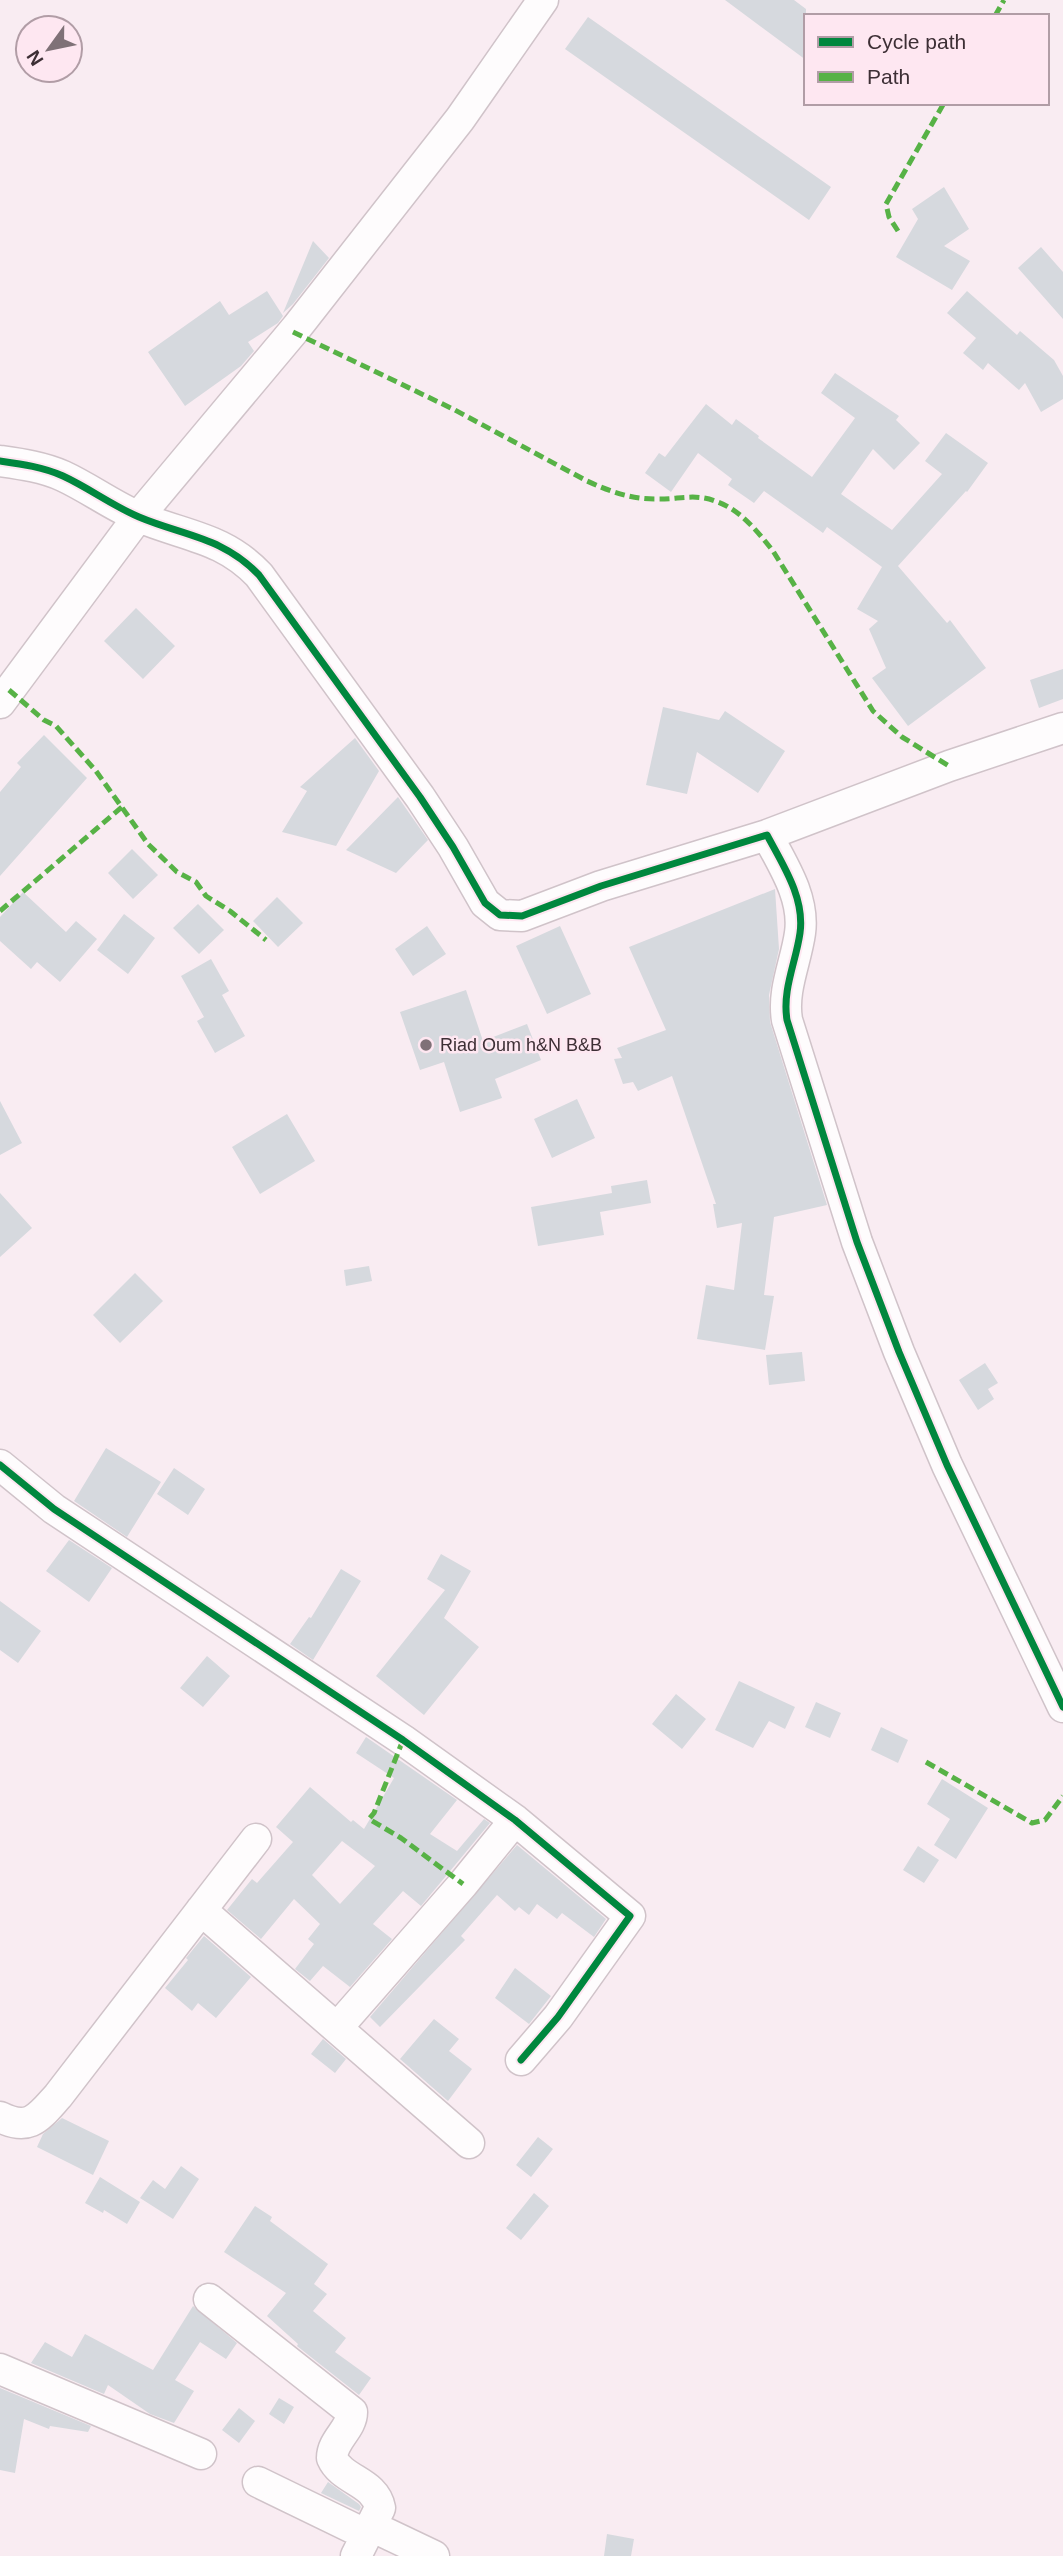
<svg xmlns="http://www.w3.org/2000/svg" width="1063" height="2556" font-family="Arial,sans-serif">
<rect width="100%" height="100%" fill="#f9ecf2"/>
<path fill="#d6d9de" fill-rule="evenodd" d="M725 0H794L806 9V60Z
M588 17 831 187 809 220 565 49Z
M944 187 969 229 944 246 970 261 952 290 896 257 918 219 912 209Z
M313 241 329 258 293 304 283 313Z
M1041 247 1063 272V319L1018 268Z
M267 291 283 316 278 323 248 342 254 351 241 366 185 406 148 352 220 301 229 315Z
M967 291 1017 335 1020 331 1054 360 1063 376V399L1041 412 1025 383 1019 390 988 363 983 370 963 353 976 338 947 313Z
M835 373 899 416 896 420 920 443 894 470 873 449 841 494 892 530 942 474 925 461 946 433 988 463 967 492 966 491 898 566 947 623 950 620 986 668 908 726 872 678 886 668 869 629 878 621 857 609 882 567 827 527 823 533 764 491 754 503 728 485 732 479 698 453 671 492 645 473 659 453 665 457 706 404 732 425 736 419 759 436 758 438 812 477 855 418 821 393Z
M136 608 175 646 143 679 104 641Z
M1063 669V699L1039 708 1030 680Z
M663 707 719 720 725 711 785 751 758 793 697 752 687 794 646 785Z
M44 735 87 778 0 876V792L21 767 17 763Z
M355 738 379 771 336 846 282 832 307 791 300 787Z
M398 797 428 840 396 873 346 850Z
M132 849 158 875 133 899 108 873Z
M775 889 779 949 769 995 770 1022 827 1205 774 1217 764 1295 774 1296 765 1350 697 1339 706 1285 734 1290 742 1223 717 1228 713 1204H716L672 1076 638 1091 633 1082 623 1084 614 1059 622 1058 617 1048 666 1030 629 947Z
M23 892 66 932 76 921 97 939 60 982 37 962 31 969 0 941V917Z
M277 897 303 923 278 947 253 921Z
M198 904 224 930 199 954 173 928Z
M124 914 155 938 128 974 97 950Z
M427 926 446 954 413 976 395 949Z
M560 926 591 994 547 1014 516 946Z
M211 959 229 991 222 995 245 1036 215 1053 197 1021 204 1017 181 976Z
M466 990 483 1041 527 1024 541 1060 495 1079 502 1098 460 1112 444 1062 420 1070 400 1012Z
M577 1099 595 1138 552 1158 534 1119Z
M0 1101 22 1143 0 1155Z
M287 1114 315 1161 260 1194 232 1147Z
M647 1180 651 1203 600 1212 604 1235 538 1246 531 1207 612 1193 611 1186Z
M0 1193 32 1228 0 1257Z
M369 1266 372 1281 346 1286 344 1270Z
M135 1273 163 1301 120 1343 93 1315Z
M802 1352 805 1381 769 1385 766 1355Z
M985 1363 998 1383 988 1389 994 1399 978 1410 959 1380Z
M106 1448 161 1482 127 1537 74 1501Z
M174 1468 205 1489 188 1515 157 1494Z
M69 1540 112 1568 89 1602 46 1571Z
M441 1554 471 1571 444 1618 479 1647 424 1715 376 1676 445 1590 427 1579Z
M341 1569 361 1581 313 1660 290 1644 309 1617 311 1618Z
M0 1601 41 1631 18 1663 0 1650Z
M207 1656 230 1676 203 1707 180 1688Z
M739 1681 795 1707 785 1729 769 1721 753 1748 715 1730Z
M676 1694 706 1719 682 1749 652 1724Z
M816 1702 841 1713 830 1738 805 1727Z
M881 1727 908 1740 898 1763 871 1750Z
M366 1737 457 1800 430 1834 457 1851 484 1819 490 1823 421 1906 403 1891 373 1924 392 1939 350 1987 323 1966 310 1981 295 1969 314 1944 308 1939 320 1924 294 1899 261 1939 227 1910 252 1879 257 1883 293 1842 276 1827 310 1787 351 1822 353 1820 364 1829 394 1778 356 1753ZM342 1841 375 1866 340 1904 312 1875Z
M942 1779 988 1808 956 1859 934 1845 950 1819 927 1804Z
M517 1845 606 1919 594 1937 562 1913 557 1919 537 1904 529 1915 519 1907 515 1911 497 1895 461 1936 465 1940 380 2027 370 2017Z
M918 1846 939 1860 924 1883 903 1870Z
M204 1936 251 1977 216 2018 198 2003 192 2011 165 1988 188 1960 186 1958Z
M515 1968 551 1996 529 2024 495 1998Z
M434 2019 459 2039 449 2051 472 2069 448 2101 400 2059Z
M323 2039 346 2059 335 2073 311 2054Z
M62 2118 109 2141 93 2175 37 2147 43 2134Z
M538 2137 553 2149 531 2177 516 2165Z
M181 2166 199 2179 173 2219 140 2198 153 2180 165 2189Z
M100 2177 140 2202 127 2224 104 2210 103 2213 85 2203Z
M534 2193 549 2206 521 2240 506 2228Z
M255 2206 272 2217 270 2221 328 2264 314 2284 327 2294 313 2311 346 2338 335 2352 371 2378 359 2395 297 2346 298 2344 267 2316 286 2293 224 2252Z
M193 2306 237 2343 226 2359 200 2342 175 2380 194 2391 174 2423 150 2414 108 2385 104 2394 31 2363 45 2342 72 2357 85 2334 153 2370Z
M0 2388 91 2426 88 2432 50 2426 49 2429 24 2419 15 2473 0 2470Z
M279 2398 294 2407 284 2424 269 2414Z
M239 2408 255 2421 239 2443 222 2430Z
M328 2482 359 2504 361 2507 359 2511 321 2493Z
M607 2534 634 2539 631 2556H604Z"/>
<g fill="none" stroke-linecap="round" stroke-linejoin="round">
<defs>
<path id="minor" d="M0 461C21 464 43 467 63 476 89 488 113 506 139 517 184 536 223 537 259 575L420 797 453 847 485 903 500 915 522 916 601 886 767 835C783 865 805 898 800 933 796 962 782 990 787 1020L857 1242 899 1352 947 1465 1063 1707
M0 703 138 517 297 327 460 119 543 0
M767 835 949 766 1063 728
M0 1465 54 1509 403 1740 515 1820 630 1916 558 2017 521 2060
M201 1910 469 2143
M337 2028 463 1884 515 1820
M0 2117C30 2132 39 2117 58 2096L256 1839
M209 2299 352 2412C352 2429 332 2440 332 2458 342 2481 375 2481 380 2508L356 2556
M0 2369 201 2454
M258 2482 367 2535
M371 2526 434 2556"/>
</defs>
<use href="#minor" stroke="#d0c3c9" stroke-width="33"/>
<use href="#minor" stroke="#fefcfd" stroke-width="30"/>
<path stroke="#57b246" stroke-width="5" stroke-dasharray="10 5" stroke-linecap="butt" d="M995 16 1004 0
M898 231 889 217 886 204 944 103
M293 332 453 409 587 481C609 491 630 499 655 499 677 500 694 493 715 501 740 509 757 531 773 551L873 711 902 737 949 766
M9 690 44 720 56 726 96 771 148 844 177 872 196 882 206 896 230 911 266 940
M0 911 122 807
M403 1740 374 1813 369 1819 401 1838 463 1884
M926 1762 1032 1823 1045 1820 1063 1796"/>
<defs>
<path id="cycleway" d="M0 461C21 464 43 467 63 476 89 488 113 506 139 517 184 536 223 537 259 575L420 797 453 847 485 903 500 915 522 916 601 886 767 835C783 865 805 898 800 933 796 962 782 990 787 1020L857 1242 899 1352 947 1465 1063 1707
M0 1465 54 1509 403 1740 515 1820 630 1916 558 2017 521 2060"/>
</defs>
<use href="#cycleway" stroke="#fee7f1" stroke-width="11"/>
<use href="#cycleway" stroke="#00873e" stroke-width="7"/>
</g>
<circle fill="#7f7177" stroke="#fee7f1" stroke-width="2.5" cx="426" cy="1045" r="7"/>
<g text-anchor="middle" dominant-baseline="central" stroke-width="5" stroke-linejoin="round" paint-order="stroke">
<g font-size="18" fill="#3d2f35" stroke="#fee7f1" text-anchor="start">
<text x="440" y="1045">Riad Oum h&amp;N B&amp;B</text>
</g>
</g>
<rect x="804" y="14" width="245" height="91" fill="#fee7f1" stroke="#b19da6" stroke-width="2"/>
<rect x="818" y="37" width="35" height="10" fill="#00873e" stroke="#b19da6" stroke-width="2"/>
<text x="867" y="49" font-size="21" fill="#3d2f35">Cycle path</text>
<rect x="818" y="72" width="35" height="10" fill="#57b246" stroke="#b19da6" stroke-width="2"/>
<text x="867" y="84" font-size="21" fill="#3d2f35">Path</text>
<g transform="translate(49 49) rotate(237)"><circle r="33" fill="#fee7f1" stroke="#b19da6" stroke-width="2"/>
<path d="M0-5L12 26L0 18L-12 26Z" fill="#7f7177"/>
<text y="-10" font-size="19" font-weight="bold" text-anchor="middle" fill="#3d2f35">N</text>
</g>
</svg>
